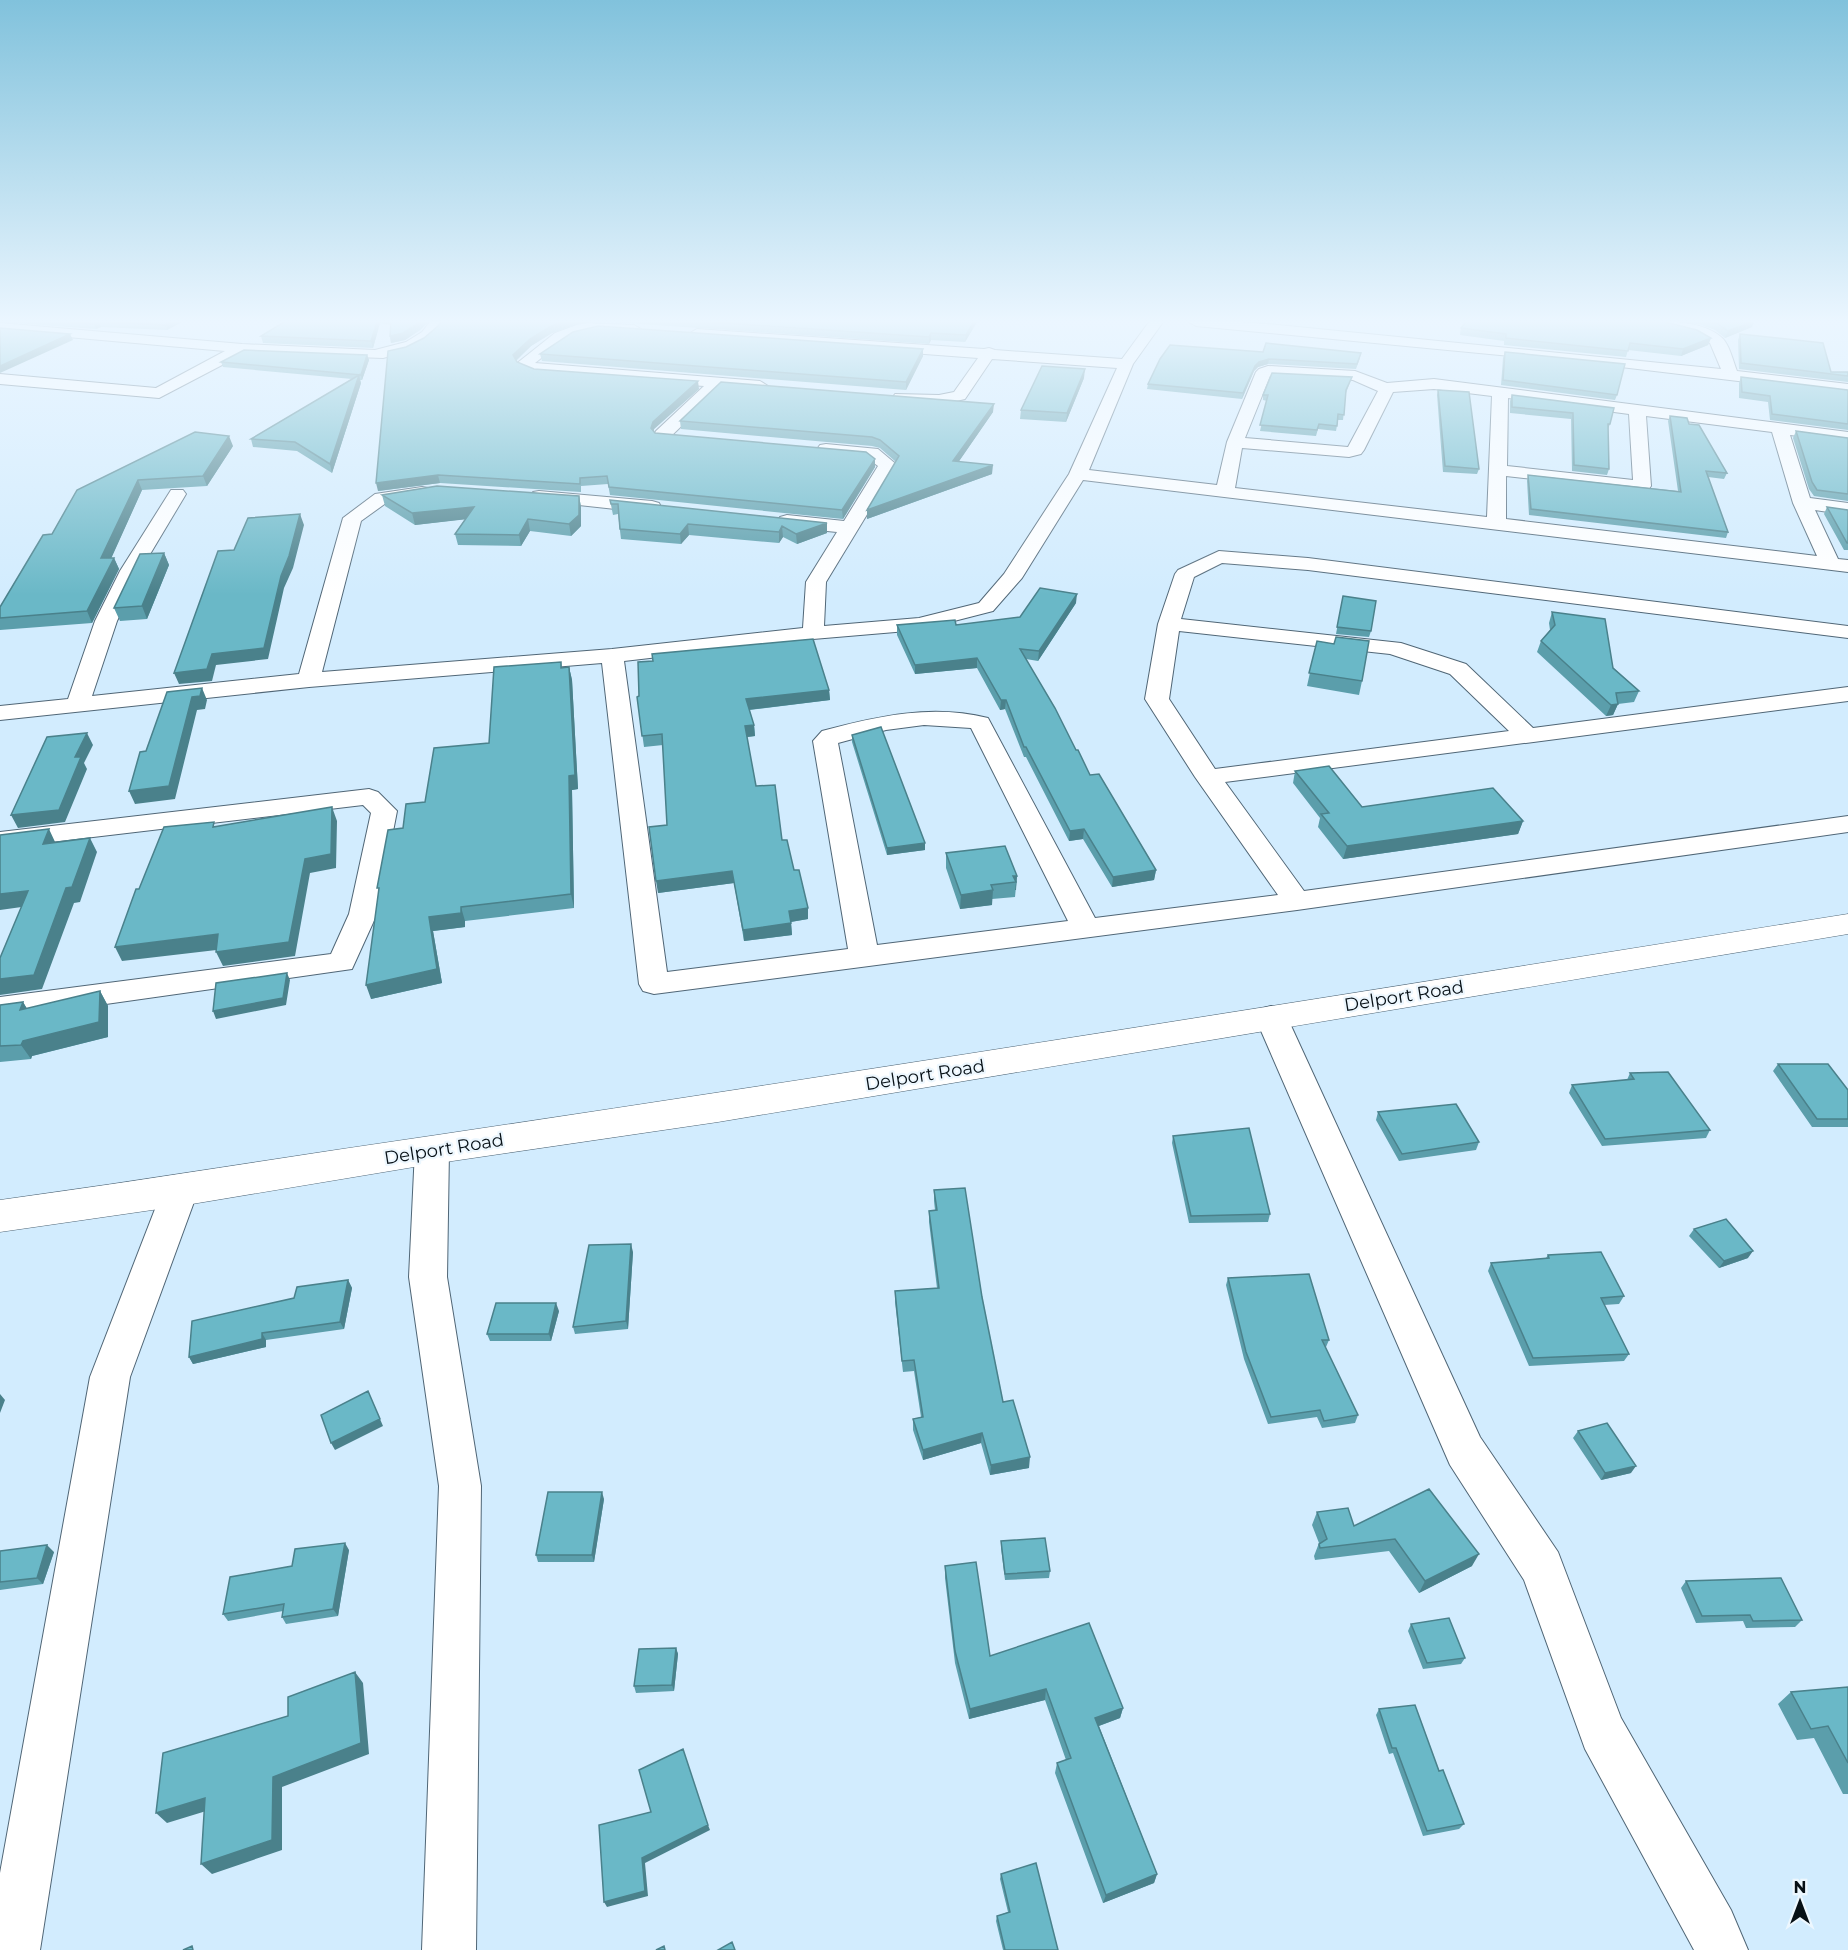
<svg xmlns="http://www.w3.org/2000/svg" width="1848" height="1950" font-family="Montserrat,sans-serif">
<rect width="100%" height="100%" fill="#d2ecfe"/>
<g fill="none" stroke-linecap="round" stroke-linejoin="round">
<defs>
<path id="minor" d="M430 322H444L438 332 425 343 407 352 383 358 245 353 159 398 0 384V374L156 388 225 351 0 331V323L242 344 375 350 406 342 422 332Z
M1149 322H1163L1133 364 1089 470 1217 485 1227 442 1256 372 1259 369 1268 366 1355 371 1387 383 1434 379 1848 432V442L1790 435 1810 498 1848 503V515L1815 510 1838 559 1848 560V572L1083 480 1022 578 993 611 919 630 813 639 624 661 667 972 848 949 813 741 822 731C878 716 932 704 988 718L1095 918 1278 895 1195 777 1145 699 1158 624 1175 574 1178 570 1219 551 1308 558 1848 626V638L1308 570 1222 563 1194 577 1181 619 1401 643 1466 664 1533 728 1848 687V701L1225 782 1304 891 1848 816V832L1297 910 654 994 643 991 639 984 602 663 309 687 0 720V706L68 699 95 621 120 571 171 490H183L186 494 140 571 117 621 92 696 299 674 343 518 375 494 422 487 428 488 431 492 428 496 386 503 361 521 322 672 612 649 803 628 806 582 837 532 787 527 780 525 778 521 780 517 787 515 844 521 878 466 867 458 820 453 817 449 820 445 826 444 878 449 897 465 826 582 824 626 919 618 979 603 1004 574 1069 474 1117 368 992 359 965 399 939 405 901 402 895 400 893 397 895 394 939 395 954 392 978 358 697 337 690 333 697 329 984 349 989 348 995 350 1122 359ZM1270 376 1353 380 1378 391 1348 447 1245 438ZM1434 389 1492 396 1487 517 1235 488 1242 448 1349 457 1361 454 1364 450 1393 392ZM1508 398 1629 414 1633 480 1507 466ZM1646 416 1772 432 1793 503 1817 556 1506 519V476L1642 491 1648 490 1651 486ZM1179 631 1390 654 1450 674 1509 731 1215 769 1169 699ZM924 725 971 728 1068 921 877 945 838 743 886 730Z
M1189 322H1242L1278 325 1721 369 1710 343 1695 335 1659 325 1657 322C1676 321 1705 323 1721 337 1729 343 1733 361 1737 371L1848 384V394L1604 365 1196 326Z
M582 323 634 325 641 329 634 333 584 331 565 339 535 363 760 381 768 386 760 391 721 388 668 439H656L654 435 656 431 704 386 536 374 519 367 516 364 555 333Z
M539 491 652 501 659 503 661 507 659 511 652 513 533 500 530 496 533 492Z
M369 789 378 792 397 811 377 914 352 969 0 1019V997L331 954 349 914 371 813 363 805 0 848V832Z
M1271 1006 1282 1009 1287 1017 1480 1437 1558 1552 1621 1718 1731 1910 1748 1950H1694L1585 1749 1524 1580 1450 1465 1255 1017 1260 1009Z
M432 1137 444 1141 449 1150 447 1277 481 1486 476 1950H422L439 1486 409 1277 415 1150 420 1141Z
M180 1177 192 1181 198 1191 130 1377 40 1950H0V1873L90 1377 162 1191 168 1181Z"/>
<path id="secondary" d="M1848 914V934L718 1122 432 1164 180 1206 0 1232V1200C146 1180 291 1156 437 1135 908 1065 1378 989 1848 914Z"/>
</defs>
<use href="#minor" stroke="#506676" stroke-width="2"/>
<use href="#secondary" stroke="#506676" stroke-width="1"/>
<use href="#minor" fill="#fff" fill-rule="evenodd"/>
<use href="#secondary" fill="#fff" fill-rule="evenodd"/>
</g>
<path fill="#5b9eab" d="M4 322H182L167 330 101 327 96 329Z
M284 322H428L420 330 405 340 391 343 390 336 391 325 380 323 373 348 263 343 261 336Z
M613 322H977L965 342 931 340 929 344Z
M1678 322H1754L1752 327 1725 338 1715 330 1699 324Z
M576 325 552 333 531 346 516 361 517 362 534 369 699 389 654 429V432L655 433 875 467 843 519 610 495 608 484 581 486V492L440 483 378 491 406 347 424 338 438 326Z
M1461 328 1711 338 1708 345 1681 356 1628 350 1626 357 1504 345V341L1460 335Z
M1740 334 1831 372H1848V382L1739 369 1738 340Z
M1263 352 1360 358 1356 369 1268 364 1258 367 1254 371 1242 399 1147 389 1148 384Z
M1505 352 1617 395 1615 400 1501 385 1503 358Z
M540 354 923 356 906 390 542 361Z
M367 355 369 360 362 380H360L361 383 332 473 297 451 253 447 251 439 352 379 223 367 221 362Z
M1352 377 1346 393 1343 420H1338L1336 431 1318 429 1316 436 1260 431 1267 401 1263 400V395Z
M1741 377 1848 390V430L1770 420 1768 402 1739 398V383Z
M1084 378 1066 422 1020 419 1021 410Z
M1438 390 1479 469 1477 474 1443 472 1437 395Z
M1512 395 1610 424 1608 429 1609 469 1607 475 1572 471 1571 419 1510 413V401Z
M993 412 959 461 992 474 867 519 896 462 880 448 872 446 681 429 680 421Z
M1670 416 1689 424 1727 473 1724 479 1708 477 1728 532 1726 538 1529 515 1527 481 1528 475 1678 491 1668 421Z
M1796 431 1848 438V501L1814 496 1809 489 1793 438Z
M233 446 207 486 142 490 111 558H114L119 569 92 623 0 630V607L52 534 77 490Z
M382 495 579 496 581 507V526L571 536 530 531 521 546 458 545 455 534 465 519 415 525 385 506Z
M610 500 827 533 797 544 783 537 779 543 689 535 681 544 621 539 618 514 613 515Z
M1827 507 1848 510V550H1844L1824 514Z
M164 553 169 565 147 619 120 621 114 608Z
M1343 596 1371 631 1369 637 1336 634Z
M1076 603 1038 661 1026 659 1076 750 1090 775 1156 870 1154 880 1112 887 1083 839 1069 841 1026 757H1024L1005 709 1000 710 977 668 915 674 897 635V625H956L1020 617Z
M1552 612 1639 691 1634 702 1618 704 1613 715 1606 716 1537 652 1541 641 1550 630 1549 623Z
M1317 641 1362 681 1359 695 1307 686Z
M561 662 562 668 569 667 572 680 578 789 572 790 574 908 465 921V927L433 931 442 983 371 999 403 828 425 802 489 743Z
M829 690 830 700 749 710 754 725 755 736 747 737 756 786 782 840 794 870 808 908V919L791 922 792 935 744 941 734 883 658 893 667 825 663 745 644 747 637 697Z
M852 735 925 850 887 855 852 742Z
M1295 771 1362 807 1523 821 1518 834 1343 859 1318 827 1320 818 1293 783Z
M946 853 1017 876 1015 897 992 899V905L960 909 946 868Z
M100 991 108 1006V1037L32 1056 31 1059 0 1062V1005L23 1002 27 1009Z
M1778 1064 1848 1090V1127H1812L1773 1071Z
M1630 1073 1710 1130 1706 1138 1602 1146 1569 1093 1572 1085 1627 1080Z
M1378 1112 1479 1142 1476 1150 1399 1161 1376 1120Z
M1173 1136 1270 1214 1268 1222 1189 1223 1172 1143Z
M934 1190 982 1297 1003 1402 1029 1468 990 1475 981 1443 923 1460 913 1430V1419L921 1417 914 1371 903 1372 895 1302V1291L937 1288 929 1222V1211L935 1210 934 1201Z
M1694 1229 1748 1258 1719 1268 1689 1236Z
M633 1252 628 1329 575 1334 573 1327Z
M1548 1255 1624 1296 1619 1304 1604 1305 1629 1354 1624 1361 1529 1366 1488 1271 1491 1263 1546 1258Z
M1228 1278 1329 1340 1326 1347H1325L1358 1415 1355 1423 1322 1428 1317 1417 1268 1424 1244 1359 1226 1285Z
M348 1280 352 1288 344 1329 266 1340V1347L193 1364 189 1357 294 1298Z
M559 1311 551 1341H490L487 1334Z
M1578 1431 1631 1473 1601 1480 1573 1438Z
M1429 1489 1472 1566 1419 1593 1389 1551 1315 1560 1314 1556 1319 1543 1312 1525 1317 1512 1354 1526Z
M604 1499 594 1562H538L536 1555Z
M1001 1541 1050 1571 1049 1578 1005 1580 1001 1548Z
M349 1550 338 1616 286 1624 282 1617 283 1611 228 1621 223 1614Z
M0 1551 54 1552 43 1584 0 1590Z
M945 1566 990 1656 1123 1708 1120 1718 1099 1726 1157 1874 1154 1883 1103 1903 1055 1773 1057 1763 1066 1760 1045 1700 969 1719 955 1663 945 1578Z
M1686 1581 1802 1620 1795 1627 1746 1628 1743 1621 1696 1623 1681 1588Z
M1411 1624 1465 1658 1461 1664 1423 1669 1408 1631Z
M676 1648 678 1654 674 1691 636 1693 634 1686Z
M1848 1687V1794H1843L1814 1738 1797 1740 1778 1704 1791 1692Z
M1379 1709 1464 1824 1459 1829 1423 1836 1393 1753 1389 1754 1376 1715Z
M1001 1874 1058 1950H1003L996 1921 997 1916 1008 1912 1000 1879Z"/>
<path fill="#4a818b" d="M99 322 101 327 96 329 94 324Z
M171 322H182L167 330 165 325Z
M377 322H380V323L373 348 371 341Z
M420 322H428L420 330 405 340 391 343 390 336Z
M564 322H593L576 325 552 333 531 346 514 362 513 355 530 339 551 326Z
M973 322H977L965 342 966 335Z
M1751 322H1754L1752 327 1725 338 1728 331Z
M931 333V340L929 344V337Z
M70 334 73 340 0 373V366Z
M1711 338 1708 345 1681 356 1683 349Z
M923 349V356L906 390V382Z
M367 355 369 360 362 380 361 375Z
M1269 359 1268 364 1258 367 1254 371 1242 399 1243 393 1255 366 1259 362Z
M1085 369 1084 378 1066 422 1067 413Z
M359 375 361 383 332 473 330 464Z
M698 381 699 389 654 429 652 436 651 428 653 422Z
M994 404 993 412 953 470V461Z
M229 436 233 446 207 486 203 476Z
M875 459V467L843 519 842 510Z
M993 465 992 474 867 519V510Z
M438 475 440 483 378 491 376 483Z
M138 480 142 490 106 570 101 558Z
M579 496 581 507V526L571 536 569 524Z
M474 507 477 518 415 525 412 513Z
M300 514 304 525 293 568 284 588 268 659 216 665 212 681 179 684 174 673 212 654 281 576Z
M528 519 530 531 521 546 519 535Z
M827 523V533L797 544 796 534Z
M688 524 689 535 681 544 680 534Z
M782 526 783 537 779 543V532Z
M164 553 169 565 147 619 142 606Z
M114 558 119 569 92 623 87 611Z
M1077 594 1076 603 1038 661 1039 651Z
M977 658V668L915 674V665Z
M569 667 572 680 578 789 572 790 574 908 571 894 569 776Z
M202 688 207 700 205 709 197 710 175 799 135 804 129 791 192 697Z
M829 690 830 700 747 710 746 699Z
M1001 700H1006L1005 709 1000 710Z
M1618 704 1613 715 1606 716 1611 705Z
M754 725 755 736 747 737 745 726Z
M87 733 93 745 84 763 87 769 65 822 18 828 11 815 75 757Z
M332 807 337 821 336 868 310 873 295 956 223 966 216 952 305 859Z
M1523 821 1518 834 1343 859 1347 846Z
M49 829 56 844H43Z
M1084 829 1083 839 1069 841 1070 831Z
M90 838 97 852 80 902 74 903 42 989 0 995V979L66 888Z
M925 843V850L887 855V848Z
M1156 870 1154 880 1112 887 1113 877Z
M732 871 734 883 658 893 656 881Z
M1013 876H1017L1016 890H1015L1016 882Z
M993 890 992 905 960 909 961 895Z
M28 891 36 905 0 910V894Z
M461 907 465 921V927L433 931 442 983 371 999 366 985 429 917Z
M808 908V919L790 922 789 911Z
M791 923 792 935 744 941 743 930Z
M218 934 225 949 122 961 115 947Z
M287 973 290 980 286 1005 216 1019 213 1011Z
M100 991 108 1006V1037L32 1056 31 1059 21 1045 23 1041Z
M23 1002 32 1017 20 1010Z
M631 1244 633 1252 628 1329 626 1321Z
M1753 1251 1748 1258 1719 1268 1724 1261Z
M348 1280 352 1288 344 1329 340 1322Z
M556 1303 559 1311 551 1341 549 1334Z
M262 1333 266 1340V1347L193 1364 189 1357Z
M368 1391 383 1426 335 1450 331 1443Z
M0 1394 5 1400 0 1413Z
M982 1433 981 1443 923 1460V1450Z
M1030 1457 1029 1468 990 1475 991 1465Z
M1636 1466 1631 1473 1601 1480 1605 1473Z
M602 1492 604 1499 594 1562 592 1555Z
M345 1543 349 1550 338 1616 333 1609Z
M47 1545 54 1552 43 1584 37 1578Z
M1479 1554 1472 1566 1419 1593 1425 1581Z
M676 1648 678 1654 674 1691 672 1685Z
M355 1672 363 1683 369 1754 282 1787V1850L212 1874 201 1864 273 1777Z
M1046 1689 1045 1700 969 1719 970 1709Z
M1123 1708 1120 1718 1093 1728 1095 1718Z
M205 1798 216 1808 167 1823 156 1813Z
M708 1825 710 1830 645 1863 648 1896 607 1907 604 1902 642 1858Z
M1157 1874 1154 1883 1103 1903 1106 1895Z"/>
<path fill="#6ab8c7" stroke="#4a818b" stroke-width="1.5" d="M68 322H98L94 324Z
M107 322H171L165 325Z
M284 322H377L371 341 261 336Z
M391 322H420L403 333 390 336Z
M441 322H564L551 326 530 339 513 355 517 362 534 369 698 381 653 422 651 428 655 433 866 452 875 459 842 510 609 487 607 476 580 478V484L438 475 376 483 388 351 406 347 424 338 438 326Z
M710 322H973L966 335 931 333 929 337Z
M1466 322H1665L1697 330 1711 338 1683 349 1630 343 1628 351 1506 338V334L1461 328Z
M1713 322H1751L1728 331 1718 324Z
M598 326 923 349 906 382 540 354 573 332Z
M0 328 70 334 0 366Z
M1740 334 1823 343 1831 372H1848V376L1741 363Z
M1266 343 1361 353 1357 364 1269 359 1259 362 1255 366 1243 393 1148 384 1160 359 1170 345 1263 352Z
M244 350 367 355 361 375 221 362Z
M1505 352 1625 364 1617 395 1503 380Z
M1042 366 1085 369 1067 413 1021 410Z
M1272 373 1352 377 1346 390 1344 415 1338 414 1337 426 1319 424 1317 430 1260 425 1268 395H1263Z
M359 375 330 464 295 442 251 439Z
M1741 377 1848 390V424L1772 414 1770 396 1742 392Z
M721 382 994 404 953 461 993 465 867 510 899 456 880 440 872 437 680 421Z
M1438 390 1469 392 1479 469 1445 466Z
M1512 395 1614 408 1610 424H1608L1609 469 1574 465 1573 413 1512 407Z
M1670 416 1687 418 1689 424 1699 425 1727 473 1706 471 1728 532 1531 509 1528 475 1681 492Z
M1796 431 1848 438V494L1817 490 1812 482Z
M195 432 229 436 203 476 138 480 101 558H114L87 611 0 618V607L43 535 52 534 77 490Z
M437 486 579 496V515L569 524 528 519 519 535 455 534 474 507 412 513 382 495Z
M610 500 827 523 796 534 782 526 779 532 688 524 680 534 620 529 618 504H611Z
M1827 507 1848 510V543H1847Z
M300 514 289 556 281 576 264 648 212 654 207 669 174 673 218 551 234 550 248 518Z
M164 553 142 606 114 608 140 554Z
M1040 588 1077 594 1039 651 1020 649 1055 708 1076 750H1078L1090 775 1099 774 1156 870 1113 877 1084 829 1070 831 1026 747H1024L1006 700H1001L977 658 915 665 897 625 955 620 956 625 1020 617Z
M1343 596 1376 601 1371 631 1337 627Z
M1552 612 1605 619 1613 668 1639 691 1616 693 1618 704 1611 705 1541 641 1555 625Z
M1336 637 1369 641 1362 681 1309 673 1317 641 1334 644Z
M813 639 829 690 746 699 754 725 745 726 756 786 775 785 782 840H787L794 870H799L808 908 789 911 791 923 743 930 732 871 656 881 649 827 667 825 662 734 642 736 637 697 639 696 638 662 653 661 652 654Z
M561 662V668L569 667 575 775 569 776 571 894 461 907V913L429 917 437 969 366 985 379 888H377L388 830 403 828 406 804 425 802 434 748 489 743 494 667Z
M202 688 200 696 192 697 169 786 129 791 140 752 146 751 167 692Z
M881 727 925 843 887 848 852 735Z
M87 733 75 757H81L59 810 11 815 47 737Z
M1329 766 1362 807 1493 788 1523 821 1347 846 1321 814 1329 813 1295 771Z
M332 807 331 854 305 859 289 942 216 952 218 934 115 947 136 889H139L164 827 214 822 213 827Z
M49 829 43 844 90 838 72 887 66 888 34 975 0 979V958L28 891 0 894V835Z
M1005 846 1017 876H1013L1016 882 991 885 993 890 961 895 946 853Z
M287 973 283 998 213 1011 216 983Z
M100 991 99 1022 23 1041 21 1045 0 1046V1005L23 1002 20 1010Z
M1778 1064H1828L1848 1090V1119H1817Z
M1668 1072 1710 1130 1605 1139 1572 1085 1634 1079 1630 1073Z
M1456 1104 1479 1142 1402 1154 1378 1112Z
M1249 1128 1270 1214 1191 1216 1173 1136Z
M965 1188 982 1297 1003 1402 1013 1400 1030 1457 991 1465 982 1433 923 1450 913 1419 923 1417 914 1360 902 1361 895 1291 939 1288 929 1211 937 1210 934 1190Z
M1726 1219 1753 1251 1724 1261 1694 1229Z
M631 1244 626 1321 573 1327 589 1245Z
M1601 1252 1624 1296 1601 1298 1629 1354 1533 1358 1491 1263 1549 1258 1548 1255Z
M1309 1274 1329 1340H1322L1358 1415 1324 1421 1320 1410 1271 1417 1246 1352 1228 1278Z
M348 1280 340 1322 262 1333V1339L189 1357 192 1321 294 1298 297 1287Z
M496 1303H556L549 1334H487Z
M368 1391 380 1419 331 1443 321 1415Z
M1607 1423 1636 1466 1605 1473 1578 1431Z
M1429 1489 1479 1554 1425 1581 1395 1539 1320 1548 1319 1544 1327 1539 1317 1512 1348 1508 1354 1526Z
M548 1492H602L592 1555H536Z
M1045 1538 1050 1571 1005 1574 1001 1541Z
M345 1543 333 1609 282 1617 284 1604 223 1614 230 1577 292 1566 295 1549Z
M47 1545 37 1578 0 1582V1551Z
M976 1562 990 1656 1089 1623 1123 1708 1095 1718 1157 1874 1106 1895 1057 1763 1071 1758 1046 1689 970 1709 955 1651 945 1566Z
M1781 1578 1802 1620 1753 1621 1750 1615 1702 1616 1686 1581Z
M1449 1618 1465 1658 1427 1663 1411 1624Z
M676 1648 672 1685 634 1686 639 1649Z
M355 1672 361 1743 273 1777 272 1840 201 1864 205 1798 156 1813 163 1753 288 1716V1697Z
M1848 1687V1763L1828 1726 1811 1729 1791 1692Z
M1415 1705 1439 1771 1443 1770 1464 1824 1427 1831 1396 1748H1392L1379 1709Z
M683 1749 708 1825 642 1858 645 1891 604 1902 599 1825 651 1812 639 1770Z
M1036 1863 1058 1950H1005L997 1916 1010 1912 1001 1874Z
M732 1942 735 1950H718Z
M192 1946 193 1950H183Z
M664 1946 665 1950H656Z"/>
<linearGradient id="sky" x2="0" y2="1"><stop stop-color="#81c2dc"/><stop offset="0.54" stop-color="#ebf6ff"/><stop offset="1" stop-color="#ebf6ff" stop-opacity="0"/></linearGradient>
<rect width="1848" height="595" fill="url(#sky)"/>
<g text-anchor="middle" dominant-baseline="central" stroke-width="4.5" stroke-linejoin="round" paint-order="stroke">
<g font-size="18" fill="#071016" stroke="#edf7fe">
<text transform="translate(1404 996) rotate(-9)">Delport Road</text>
<text transform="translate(925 1075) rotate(-9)">Delport Road</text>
<text transform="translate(444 1149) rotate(-9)">Delport Road</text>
</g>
</g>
<g transform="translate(1800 1902)" stroke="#edf7fe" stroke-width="4.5" paint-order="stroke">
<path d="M0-4.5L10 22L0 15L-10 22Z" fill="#071016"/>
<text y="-9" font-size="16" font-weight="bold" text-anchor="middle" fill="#071016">N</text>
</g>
</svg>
